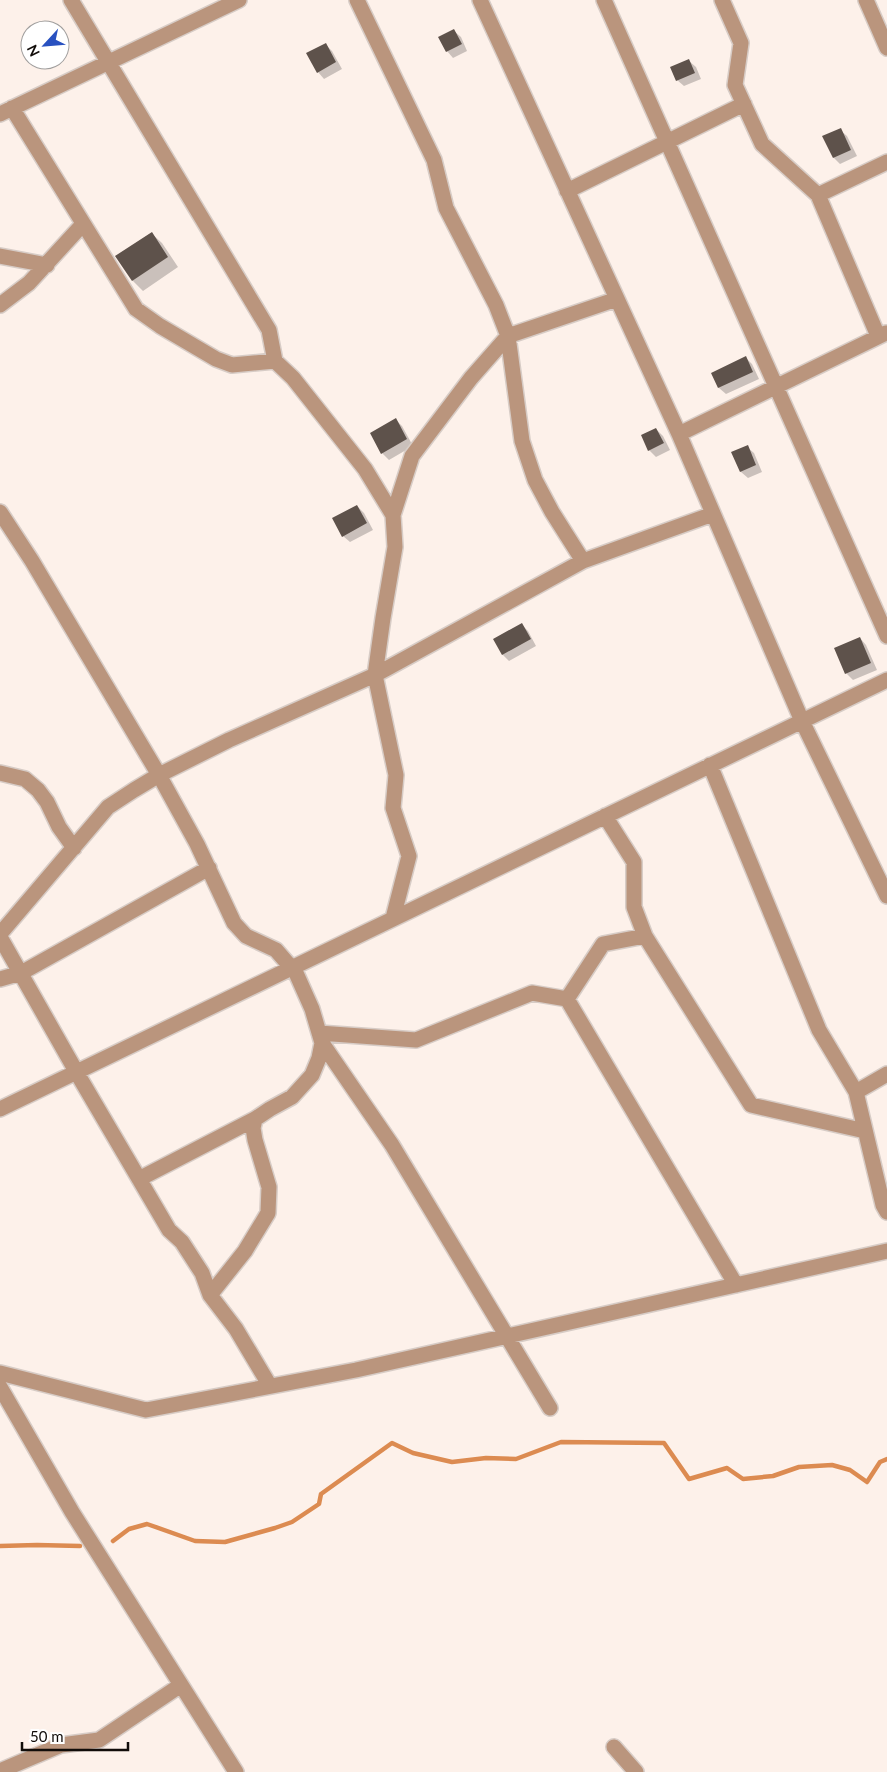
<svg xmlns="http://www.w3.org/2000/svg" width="887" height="1772" font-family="Lato,sans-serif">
<rect width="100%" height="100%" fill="#fdf1ea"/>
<path fill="#0003" d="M454 31 461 37 467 51 453 58 447 51Z
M325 44 332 51 342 69 324 79 318 72Z
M689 61 696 67 701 79 684 86 677 80Z
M840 130 847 136 857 156 840 164 834 158Z
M151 233 162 243 178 267 143 291 133 281 117 256Z
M746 358 752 364 759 379 726 394 719 388 713 373Z
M396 420 402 426 413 446 389 460 382 453Z
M656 429 663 436 670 450 656 457 649 450Z
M747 447 754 453 762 472 748 478 741 472 733 453Z
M357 506 364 513 373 530 350 542 343 536Z
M522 625 528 631 536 646 509 661 503 655 495 640Z
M860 638 866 645 877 670 853 680 846 673Z"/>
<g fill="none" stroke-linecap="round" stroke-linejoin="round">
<path stroke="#dc8b51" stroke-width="4.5" d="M113 1541 129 1529 147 1524 195 1541 225 1542 275 1528 292 1522 319 1504 321 1494 392 1443 413 1453 452 1462 486 1458 516 1459 561 1442 664 1443 689 1479 727 1468 743 1479 773 1476 799 1467 832 1465 850 1470 867 1482 880 1462 887 1459
M0 1546 37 1545 80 1546"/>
</g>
<path fill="#5e524b" d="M454 29 462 44 446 52 438 37Z
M326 43 336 62 317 73 306 53Z
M689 59 695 73 676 81 670 67Z
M841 128 851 150 833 158 822 136Z
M152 232 168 257 132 281 115 256Z
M746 356 753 372 718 388 711 373Z
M396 418 407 439 381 454 370 433Z
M656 428 664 443 648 451 641 435Z
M748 445 756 465 740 472 731 452Z
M357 505 367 523 342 537 332 518Z
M522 623 531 639 502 655 493 639Z
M860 637 871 663 845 674 834 648Z"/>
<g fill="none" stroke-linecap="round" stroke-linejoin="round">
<defs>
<path id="minor" d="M71 0 269 330 275 361 293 378 365 469 393 515
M357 0 434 160 446 208 496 305 508 336 522 441 535 480 552 512 583 561
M480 0 679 434 802 721 887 896
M604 0 887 636
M722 0 741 43 735 85 762 144 818 195 878 336
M866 0 887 48
M12 108 136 309 160 326 216 359 232 365 275 361
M0 114 239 0
M567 191 744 104
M818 195 887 162
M0 256 47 265
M0 305 29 283 83 224
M679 434 886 333
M0 512 32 561 159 775 197 844 234 923 246 936 276 950 296 973 312 1009 322 1043 392 1145 550 1408
M710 765 819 1030 856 1092 883 1205 887 1212
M0 773 25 779 38 790 47 802 59 827 74 848
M605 816 634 862V907L645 936 751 1105 865 1131
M393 918 409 856 393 808 396 775 375 675 383 618 395 547 393 515 412 456 471 378 508 336 617 299
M0 934 108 807 134 790 159 775 229 740 375 675 583 561 713 514
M0 937 81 1080 169 1230 182 1242 202 1273 210 1295 236 1329 270 1386
M0 979 21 973 209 868
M567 999 736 1285
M319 1033 416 1040 532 993 567 999 603 944 645 936
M856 1092 887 1074
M0 1109 887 680
M139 1179 255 1119 270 1109 292 1097 312 1075 319 1058 322 1043
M210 1295 245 1251 268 1213 269 1187 255 1140 253 1128 255 1119
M0 1373 146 1410 356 1370 887 1251
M0 1387 72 1512 236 1772
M614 1747 636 1772
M0 1771 61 1745 99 1740 181 1685"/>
</defs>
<use href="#minor" stroke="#d7ccc6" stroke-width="18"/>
<use href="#minor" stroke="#ba957d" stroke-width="15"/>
</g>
<g transform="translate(45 45) rotate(244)"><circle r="24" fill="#ffffff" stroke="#a09e9d"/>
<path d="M0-4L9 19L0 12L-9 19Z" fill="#2851c0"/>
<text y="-8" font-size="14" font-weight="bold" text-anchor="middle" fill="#110c09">N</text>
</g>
<path d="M22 1742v8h106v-8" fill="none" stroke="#110c09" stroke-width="2.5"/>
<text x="30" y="1742" font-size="15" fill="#110c09" stroke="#ffffff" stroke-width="4" paint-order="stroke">50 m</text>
</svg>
